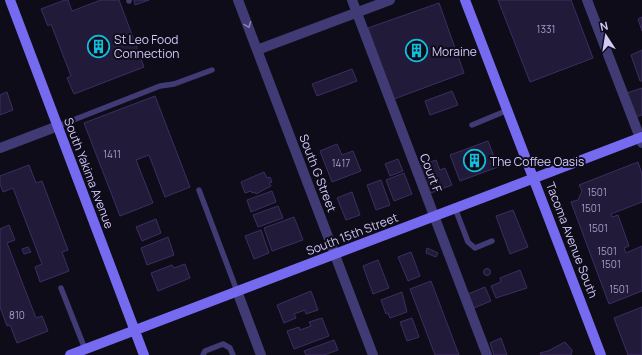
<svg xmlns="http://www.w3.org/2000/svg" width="642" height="355" font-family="Manrope,sans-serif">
<rect width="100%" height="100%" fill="#0f0c1a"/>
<path fill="#221a39" stroke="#3c2e63" d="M65 0H68L72 11 101 0H119L144 67 74 94 67 78 71 76 51 24 48 26 41 9Z
M134 0H149L135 5Z
M498 0H571L593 58 530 82Z
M439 3 464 73 394 99 368 28Z
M642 17V31L638 19Z
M642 50V81H640L631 55Z
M352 69 357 81 317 96 312 84Z
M642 88V115L635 117 627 93Z
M452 91 458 105 430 115 425 101Z
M7 92 13 110 0 115V95Z
M155 96 190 187 165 197 149 155 136 160 153 203 120 216 84 123Z
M488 141 498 167 460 181 450 155Z
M337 144 342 155 353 151 361 171 332 182 320 151Z
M398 159 403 171 390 176 385 164Z
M436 160 440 170 445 168 452 185 428 194 417 167Z
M638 162 642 174V202L611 214 612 217 618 215 629 246 624 248 626 253 642 246V291L609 304 571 202 578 200 582 191 579 185Z
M29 165 36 183 42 181 68 250 62 252 69 271 40 282 35 267 42 264 13 188 3 192 0 184V176Z
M264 172 267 178 270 177 272 182 269 183 271 186 256 194 255 192 252 193 251 191 245 193 241 182Z
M404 173 412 194 394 201 386 180Z
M381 180 390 205 376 210 367 185Z
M272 191 276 202 251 212 247 200Z
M352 192 360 215 346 220 337 198Z
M278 206 283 218 258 227 253 215Z
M513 210 528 247 510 254 496 216Z
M294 217 303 240 272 251 264 228Z
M156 219 161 233 142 241 136 227Z
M9 225 15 240 7 243 36 318 42 316 48 331 17 343 10 325 7 326 0 307V229Z
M261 230 269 253 254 259 245 236Z
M168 237 174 255 147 265 141 248Z
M28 247 31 252 24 254 22 249Z
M427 248 438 253 436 257 426 253Z
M411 252 420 276 408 281 398 257Z
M378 260 389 288 373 294 363 266Z
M185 264 190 278 158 291 151 273 172 265 174 268Z
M483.5 272a3.5 3.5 0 1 1 7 0a3.5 3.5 0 1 1-7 0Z
M520 270 527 288 496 298 491 286 501 282 500 278Z
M431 281 459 355H435L410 289Z
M485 287 491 301 474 308 468 294Z
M311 291 318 310 306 314 305 310 294 314 296 318 284 323 277 305Z
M402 292 407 312 390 318 388 313 386 314 381 300Z
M642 307V355H628L614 318Z
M322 318 329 336 294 349 287 331 299 327 300 330 311 326 309 322Z
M412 318 419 337 407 341 400 322Z
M501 338 507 355H494L490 343Z
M334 340 338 350 324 355H306L304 351Z
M565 342 572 350 571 355H541L540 353 548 351Z"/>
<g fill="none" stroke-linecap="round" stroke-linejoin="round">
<path stroke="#413b75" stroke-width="5.5" d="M129 0V1
M472 125 508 110
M58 126 160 86 174 84 212 70
M199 190 237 291
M455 208 468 242 475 248 492 241
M61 288 85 349
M203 355 205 351 223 344 230 348 233 355"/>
<path stroke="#413b75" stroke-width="10" d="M238 0 373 355
M352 0 487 355
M587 0 642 143
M257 50 390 0
M0 148 58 126
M237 291 261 355"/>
<path stroke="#766af1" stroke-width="10" d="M10 0 144 355
M465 0 601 355
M70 355 642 137"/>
</g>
<defs><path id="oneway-chevron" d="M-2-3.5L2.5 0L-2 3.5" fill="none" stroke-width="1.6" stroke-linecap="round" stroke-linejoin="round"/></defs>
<use stroke="#8a82b8" href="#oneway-chevron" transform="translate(248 25) rotate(69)"/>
<defs>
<symbol id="building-ring" viewBox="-11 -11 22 22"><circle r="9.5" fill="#0f0c1a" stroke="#14bcdc" stroke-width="1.5"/><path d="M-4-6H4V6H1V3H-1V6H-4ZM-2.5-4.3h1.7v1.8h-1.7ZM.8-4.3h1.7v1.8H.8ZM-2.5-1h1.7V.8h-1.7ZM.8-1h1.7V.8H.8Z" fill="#14bcdc"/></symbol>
</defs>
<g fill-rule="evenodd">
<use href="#building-ring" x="86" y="34" width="25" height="25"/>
<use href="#building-ring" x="404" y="38" width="25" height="25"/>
<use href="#building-ring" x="462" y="148" width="25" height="25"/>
</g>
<g text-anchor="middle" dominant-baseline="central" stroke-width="4" stroke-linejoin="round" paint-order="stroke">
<g font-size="10" fill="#a79eca">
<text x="546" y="29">1331</text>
<text x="112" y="154">1411</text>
<text x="341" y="163">1417</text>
<text x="597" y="192">1501</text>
<text x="591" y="208">1501</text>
<text x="598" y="228">1501</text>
<text x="607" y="251">1501</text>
<text x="611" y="264">1501</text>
<text x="619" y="289">1501</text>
<text x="17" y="315">810</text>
</g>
<g font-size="12" fill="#d3cafa" stroke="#0f0c1a" text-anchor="start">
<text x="114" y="39">St Leo Food<tspan x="114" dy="14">Connection</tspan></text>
<text x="432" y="51">Moraine</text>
<text x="490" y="161">The Coffee Oasis</text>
</g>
<g font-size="12" fill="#d3cafa" stroke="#0f0c1a">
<text transform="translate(89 173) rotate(69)">South Yakima Avenue</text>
<text transform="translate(318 173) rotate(69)">South G Street</text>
<text transform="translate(431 173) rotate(69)">Court F</text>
<text transform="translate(352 234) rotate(-21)">South 15th Street</text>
<text transform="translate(572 240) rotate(69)">Tacoma Avenue South</text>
</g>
</g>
<g transform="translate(606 36) rotate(348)" stroke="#0f0c1a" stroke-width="3" paint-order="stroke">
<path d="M0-3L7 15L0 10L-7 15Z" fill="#d3cafa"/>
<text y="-6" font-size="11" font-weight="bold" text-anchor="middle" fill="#d3cafa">N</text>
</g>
</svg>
